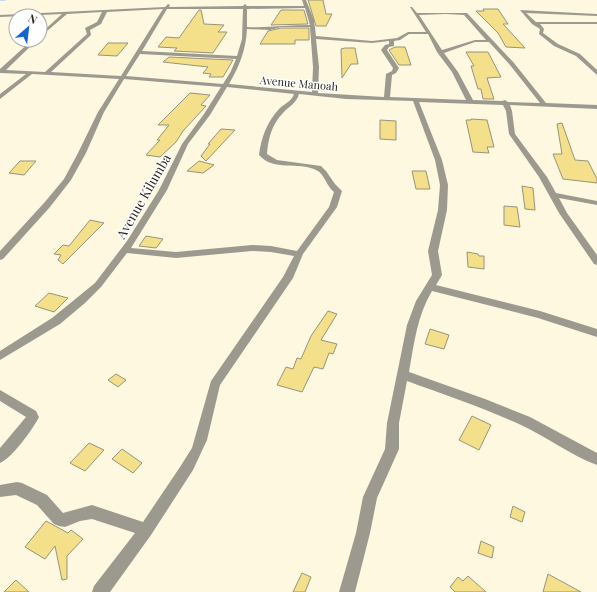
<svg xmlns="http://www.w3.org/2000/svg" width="597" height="592" font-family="'Playfair Display',serif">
<rect width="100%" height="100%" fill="#fdf8df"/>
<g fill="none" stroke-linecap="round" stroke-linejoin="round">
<path stroke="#c7d9f5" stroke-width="2" d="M0 0H5"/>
</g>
<path fill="#f4df8b" stroke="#99937d" d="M308 0H323L326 14H332L326 26H316Z
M483 9H498L508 24H503L525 48 506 47 498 33 476 11H484Z
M199 10H201L204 24 224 25 218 32H227L213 53 174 51 177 48 158 47 166 37 179 38Z
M281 10H304L308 24 271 25Z
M281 28H309V40H295V44H260L268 31Z
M108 43H128L117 56 98 55Z
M395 47H405L411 65H399L389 50Z
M345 48H355L358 64H351L342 78 341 49Z
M466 52H488L501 77 487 78 494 99H483L481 89H478L471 66H474Z
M169 57 233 60 223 77H209L211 74 203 73 208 67 163 62Z
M190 93 210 95 201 105 206 106 183 131 176 142 160 157 146 155 160 140H157L169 125H158Z
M471 119 487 120 494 147H487L489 153 473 152 466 120H471Z
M380 120 396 121V140L380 139Z
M562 123 575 160 588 161 597 179V183L563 179 553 154H562L557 124Z
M221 129 235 130 206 161 201 156 210 144H208Z
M20 161H36L24 175 9 173Z
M199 161 214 165 203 173 187 171Z
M412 171H426L430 189H416Z
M522 186 533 188 535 210 525 209Z
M504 206 517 207 520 227 504 225Z
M90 220 104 223 63 264 58 260 61 255 54 254 63 245 69 246Z
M146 236 163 239 156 248 139 246Z
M467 252 478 254 479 256H484V269L468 267Z
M49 293 68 298 54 312 35 306Z
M328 311 337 314 321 340 337 344 333 354 329 353 323 369 314 367 302 392 277 385 286 367 293 369 297 358 301 359 311 336Z
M430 329 449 335 444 349 425 344Z
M116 374 126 380 118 387 108 380Z
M472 416 491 425 479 450 459 440Z
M89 443 104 450 85 471 70 463Z
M122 449 142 463 133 473 112 459Z
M513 506 525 512 522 522 510 517Z
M46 521 68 533 71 530 83 539 67 556V579L62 580 55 546 45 559 25 547Z
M481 541 494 547 492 558 478 553Z
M302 573 311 577 305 592H293Z
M548 574 581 592H543Z
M468 576 486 592H455L450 587 458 577 463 581Z
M16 580 29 592H4Z"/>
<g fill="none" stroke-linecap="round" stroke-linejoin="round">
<path fill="#9c9a8f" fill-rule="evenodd" d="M302 0H306L314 20 316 36 372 41 397 38 408 32H426L410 7H412L417 13H467L514 63 546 103 597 105V109L510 105 512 111 515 134 547 177 556 193 597 201V205L559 198 567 213 597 255V265L594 264 559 213 539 177 509 134 506 111 503 105 419 102 442 160 448 185 447 210 438 251 442 275 436 285 540 311 597 329V337L538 318 432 291C417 316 414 344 409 372L485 399 530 417 597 453V465C570 455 547 437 521 425 484 408 445 395 407 381L399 423V449L377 498 370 533 355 592H339L356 533 363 497 385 449 387 423 407 325 416 301 432 275 428 251 438 210 440 185 435 160 413 101 346 99 299 94C296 104 289 106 283 113 272 124 268 139 267 154L277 160 321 166 326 171 335 184 342 191 337 207 303 254 293 278 220 385 207 440 193 470 151 535 110 592H92L94 586 135 533 92 519 80 521 65 527 59 526 54 524 37 505 16 495 0 497V485L17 482 22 483 47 495 63 513 92 505 143 522 180 467 192 448 211 381 283 277 294 256 271 252 252 251 176 258 127 253 101 287 85 303 60 324 0 360V351L52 318 95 283 127 241 159 190 182 144 204 114 221 87 124 79 104 112 86 153 71 180 50 207 3 259 0 260V251L44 203 64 179 78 153 98 112 119 79 32 74 0 99V94L26 74 0 73V69L32 40H37L6 70 45 72 87 34 85 28 97 22 102 12 67 14 40 37V34L62 14 0 17V15L165 7 168 4 170 5 169 7 243 6 245 4 247 6H304ZM305 8 310 25C288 25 268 28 247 27V9ZM163 9 121 76 51 72 91 35 90 30 101 24 107 12ZM167 9H243L242 39 237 56 142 51ZM446 14 464 15 486 40H475L442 50 419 15ZM281 27H310L313 67 312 92 229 84C239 67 246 50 247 29L270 30ZM409 34H428L437 52 452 72 466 100 390 97 392 75 396 73 399 68 387 50 389 47 394 46V41L400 40ZM316 39 372 43 389 41V44L385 45 381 50 393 68 392 71 386 74 384 97 318 93 319 67ZM475 42H489L510 65 540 103 508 102 505 100 502 101 473 100 458 72 444 53ZM140 54 236 59 231 71 223 84 126 76ZM227 87 294 94C291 102 285 103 279 109 267 122 261 138 259 155 274 172 298 161 316 170 325 174 326 186 334 192L329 207 297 251 271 246 252 245 176 252 131 248 167 190 188 144 210 115Z
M520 10 597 14V16L526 13 536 22H597V24H540L544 29 543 33 558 44 580 54 597 70V75L576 56 554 46 539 34 540 29 532 24Z
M0 390 36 411 39 417C33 429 12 458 0 463V448L26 417 0 401Z"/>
</g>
<g text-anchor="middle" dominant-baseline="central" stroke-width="3" stroke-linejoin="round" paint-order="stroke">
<g font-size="11" fill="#2a281e" stroke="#fff">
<text transform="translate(299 83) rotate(5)">Avenue Manoah</text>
</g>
<g font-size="13" fill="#2a281e" stroke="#fff">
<text transform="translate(143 196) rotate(-60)">Avenue Kilumba</text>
</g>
</g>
<g transform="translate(28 28) rotate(28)"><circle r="19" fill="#ffffff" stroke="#aaa9a5"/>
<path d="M0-3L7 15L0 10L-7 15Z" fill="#1664cf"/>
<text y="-6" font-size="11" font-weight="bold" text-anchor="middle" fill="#2a281e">N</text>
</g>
</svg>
